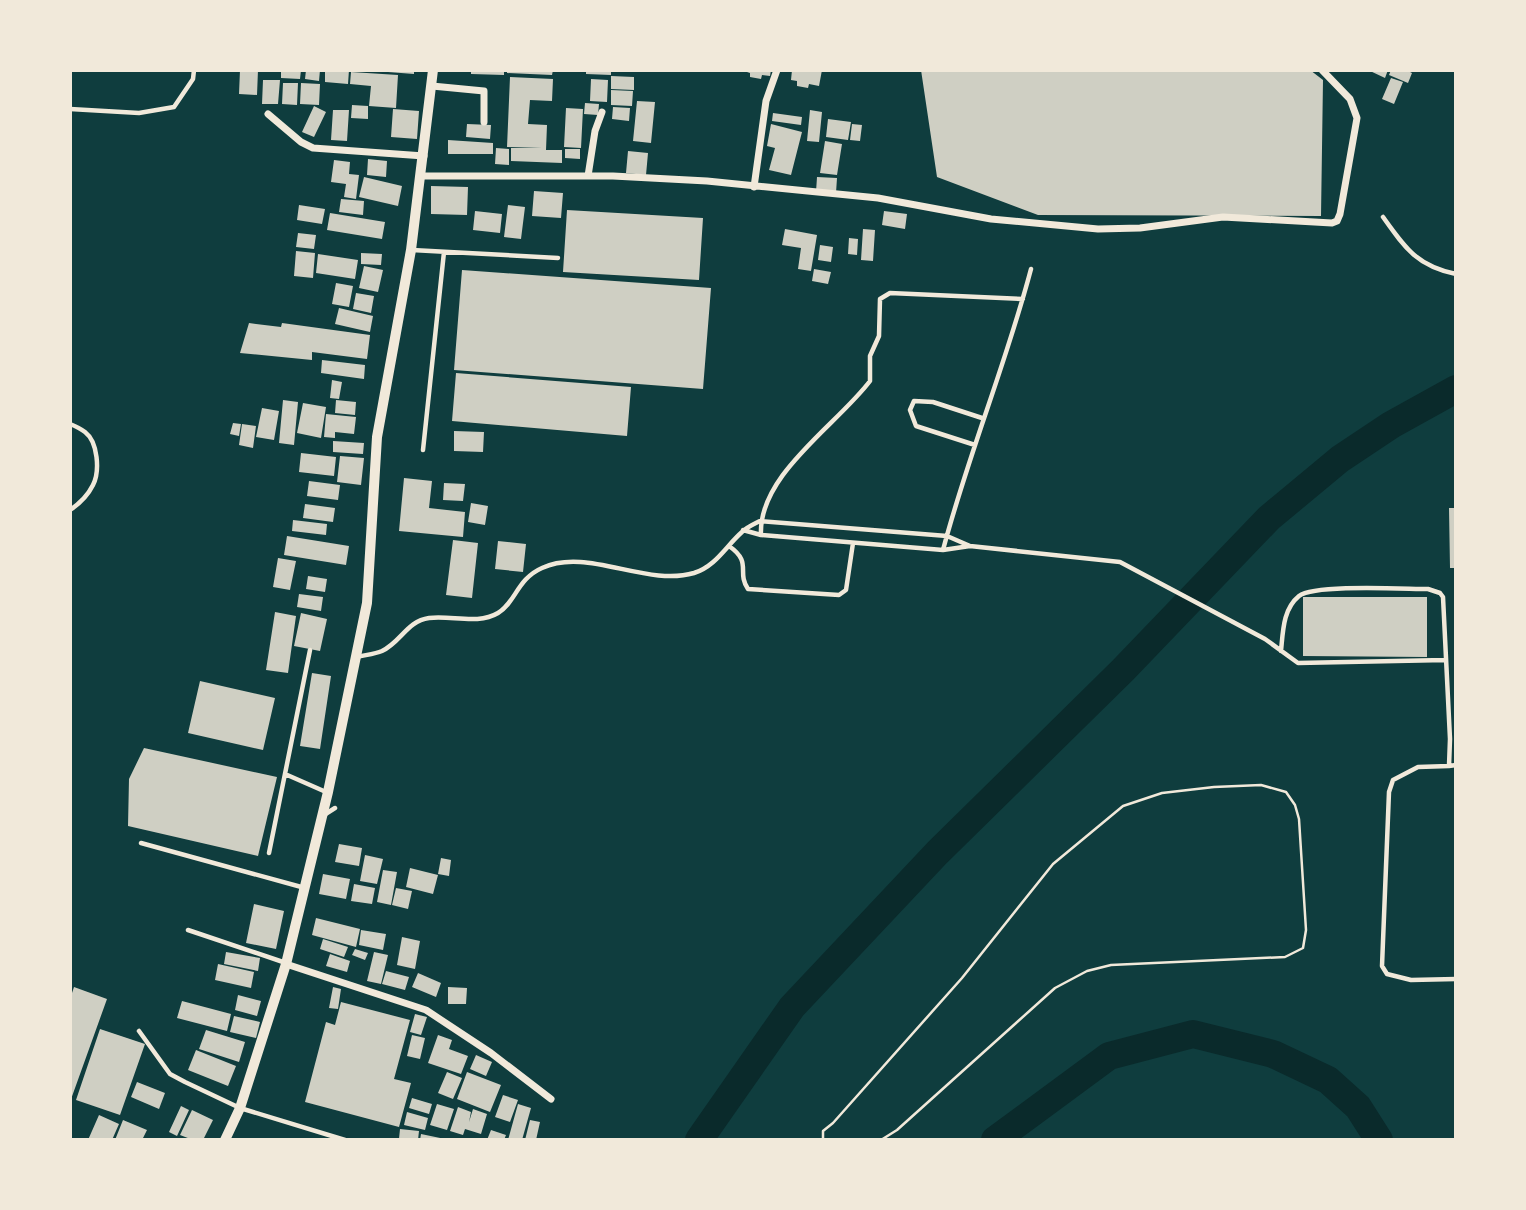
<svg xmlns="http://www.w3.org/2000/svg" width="1526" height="1210" font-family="'Public Sans',sans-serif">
<rect width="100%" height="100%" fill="#0f3d3e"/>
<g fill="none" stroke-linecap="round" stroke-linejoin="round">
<path stroke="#0a2a2b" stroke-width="28" d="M699 1140 792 1007 937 853 1123 670 1269 518 1340 459 1391 425 1456 389
M995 1140 1109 1056 1193 1034 1273 1054 1328 1080 1358 1107 1379 1140"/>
</g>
<path fill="#cfcfc3" d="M240 70H258L257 95 239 94Z
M281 70H301L300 79 281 78Z
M306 70H320L319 81 305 79Z
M325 70H349L348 84 325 82Z
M388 70H414V74L388 72Z
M471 70H504V75L471 74Z
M507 70H553L552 75 507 73Z
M586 70H611V75L586 74Z
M741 70H771L770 76 762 75 761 79 750 77V73Z
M792 70H822L819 86 809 84 808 88 797 86V81L791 80Z
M921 70H1310L1323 80 1321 216 1038 215 937 177Z
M1368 70H1388L1385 78Z
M1391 70H1406L1412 73 1408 83 1389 75Z
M351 72 398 75 396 108 369 106 371 86 350 84Z
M611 76 634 77V90L611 89Z
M510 77 553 79 552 101 530 100 528 124 547 125 546 150H562V163L511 161V148H542L507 147Z
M1391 78 1403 82 1394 104 1382 99Z
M591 79 608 80 607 102 590 101Z
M263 80H280L278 104H262Z
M283 83H298L297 105 282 104Z
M301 83 320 84 319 105 300 104Z
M611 90 633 91 632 106 611 105Z
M637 101 655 102 651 143 633 141Z
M585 103 599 104 598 115 584 114Z
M352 105 368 106V119L351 118Z
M314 106 326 112 314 137 302 132Z
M613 107 630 108 629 121 612 119Z
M566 108 583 109 581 148 564 147Z
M393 109 419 111 417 139 391 137Z
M333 110H349L347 141 331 140Z
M810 110 822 112 819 142 807 141Z
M773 113 802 117 801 125 772 121Z
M828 119 851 122 848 140 826 137Z
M467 124 491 125 490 139 466 137Z
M771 124 802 132 791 175 769 170 775 148 767 146Z
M852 124 862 125 860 141 850 140Z
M448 140 493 143V154H448Z
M825 141 842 144 837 175 820 173Z
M496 148 509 149V165L495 164Z
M565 149H580V159L565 158Z
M628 151 648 153 646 175 626 173Z
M368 159 387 161 386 177 367 175Z
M334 160 350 162 349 174 359 175 356 199 344 197 346 184 331 182Z
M364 177 402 186 398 206 359 197Z
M817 177 837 178 836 193 816 192Z
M431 186 468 187 467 215 431 214Z
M534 191 563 193 561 218 532 216Z
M341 199 364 201 363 215 339 212Z
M299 205 325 209 322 224 297 220Z
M508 205 525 207 521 239 504 237Z
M567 210 703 218 699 280 563 272Z
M475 211 502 214 500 233 473 230Z
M884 211 907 214 905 229 882 225Z
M330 213 385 222 382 239 327 230Z
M785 229 817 235 811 271 798 269 801 248 782 245Z
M863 229 875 230 873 261 861 260Z
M298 233 316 235 314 249 296 247Z
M849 238 858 239 857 255 848 254Z
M820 245 833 247 831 262 818 260Z
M296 251 315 253 313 278 294 276Z
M361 253 382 254 381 265 361 264Z
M318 254 358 260 355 279 316 273Z
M364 266 383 270 378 292 359 288Z
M814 269 831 272 828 284 812 281Z
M462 270 711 288 703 389 454 370Z
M336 283 353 286 349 307 332 304Z
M356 293 374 296 371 313 353 309Z
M339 308 373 316 370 332 335 324Z
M249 323 281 327 282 323 370 335 367 359 312 352V360L240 353Z
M322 360 365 365 364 379 321 373Z
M456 373 631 387 627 436 452 421Z
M332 380 342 382 339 399 330 398Z
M283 400 298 402 294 445 279 443Z
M336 400 356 402 355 415 335 413Z
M303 403 326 407 321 438 297 433Z
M262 408 279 411 274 440 256 437Z
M326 414 356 417 354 434 335 432V438L324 437Z
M233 423 241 424 239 436 230 434Z
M242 424 256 426 253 448 239 445Z
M454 431 484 432 483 452 454 451Z
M333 441 364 443 363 454 333 452Z
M301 453 336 457 334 476 299 472Z
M340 456 364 458 361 485 337 482Z
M404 478 432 481 429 508 465 512 463 537 399 531Z
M309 481 340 485 338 500 307 496Z
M444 483 465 484 463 501 443 500Z
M471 503 488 506 485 525 468 522Z
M305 504 335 508 333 522 303 518Z
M1449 508H1456V568H1450Z
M293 520 327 524 326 535 292 531Z
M287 536 349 546 346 565 284 555Z
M453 540 478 543 472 598 446 595Z
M498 541 526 544 523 572 495 569Z
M278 558 296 561 290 590 273 587Z
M308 576 327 579 325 592 306 589Z
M299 594 323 597 321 611 297 607Z
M1303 597H1427V657L1303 656Z
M275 612 296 616 288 673 266 670Z
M301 613 327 619 320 651 294 646Z
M312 673 331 676 320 749 300 746Z
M200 681 275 698 263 750 188 733Z
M144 748 277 777 258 856 128 826 129 779Z
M339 844 362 848 359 866 335 862Z
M365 855 383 859 377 884 360 881Z
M441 858 451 860 449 876 438 874Z
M410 868 438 875 433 894 406 887Z
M383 870 397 872 391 905 377 902Z
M323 874 350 879 346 899 319 894Z
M354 884 375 888 372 904 351 901Z
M396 888 412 891 408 909 392 905Z
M254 904 284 911 276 949 246 943Z
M316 918 360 929 356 947 312 935Z
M361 930 386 934 383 950 359 945Z
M402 937 420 941 415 969 397 965Z
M323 939 348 947 344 957 320 949Z
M355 949 368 953 365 960 352 955Z
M226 952 260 958 258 971 224 964Z
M374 952 388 955 381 984 367 981Z
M330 954 350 961 347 972 326 966Z
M218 964 254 972 251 988 215 980Z
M386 971 409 977 405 990 382 984Z
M418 973 441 983 436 997 412 987Z
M74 987 107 999 70 1102V999Z
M333 987 341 989 338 1009 329 1008Z
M448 987 467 988 466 1004H448Z
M238 995 261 1001 257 1016 235 1010Z
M182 1001 231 1014 227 1031 177 1018Z
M341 1002 410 1020 394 1079 411 1083 399 1127 305 1102 326 1022 335 1025Z
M415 1014 427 1017 421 1035 410 1032Z
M234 1016 260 1022 256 1038 230 1032Z
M100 1029 145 1044 120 1115 76 1100Z
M206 1030 245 1042 239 1062 199 1049Z
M412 1035 425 1038 420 1059 407 1056Z
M438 1035 452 1040 449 1049 468 1056 461 1074 428 1063Z
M196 1050 236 1066 228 1086 188 1070Z
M476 1055 492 1062 486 1076 470 1069Z
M447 1072 462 1078 453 1099 438 1093Z
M467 1072 501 1085 490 1112 457 1099Z
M137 1082 165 1093 159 1109 131 1097Z
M503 1095 518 1100 510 1122 495 1117Z
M412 1098 432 1104 429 1114 409 1108Z
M437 1104 454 1109 447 1130 430 1125Z
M518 1104 531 1108 522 1140H508Z
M181 1106 189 1110 177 1136 169 1132Z
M458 1107 471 1112 469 1122 473 1109 487 1114 481 1134 465 1129 463 1135 450 1131Z
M192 1110 213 1120 203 1140H193L180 1135Z
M407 1112 428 1118 425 1130 404 1125Z
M99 1115 119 1124 112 1140H88Z
M123 1120 147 1130 142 1140H115Z
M530 1120 540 1122 536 1140H525Z
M400 1129 419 1131 418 1140 399 1139Z
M491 1130 506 1135 504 1140H487Z
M421 1134 445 1139 444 1140H420Z"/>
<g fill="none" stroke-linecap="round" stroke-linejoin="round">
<path stroke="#f1e9da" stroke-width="2.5" d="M823 1140V1131L833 1123 962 978 1053 864 1123 806 1162 793 1214 787 1261 785 1286 792 1295 805 1299 819 1306 930 1303 948 1285 957 1111 965 1087 971 1055 988 897 1130 881 1140"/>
<path stroke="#f1e9da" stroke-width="4.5" d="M70 109 139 113 174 107 193 79 194 70
M1383 217C1405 248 1417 266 1456 274
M412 250 558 258
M70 424C75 426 81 429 85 432 98 442 100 471 93 485 88 495 79 504 70 510
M975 445 916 426 910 410 914 401 933 402 982 418
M423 450 444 252
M743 530 761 535 943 550 970 546 1120 562 1265 639 1298 663 1445 660
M761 535C758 475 837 425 870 381V356L879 336 880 299 890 293 1023 299
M729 546C753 563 736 571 748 589L839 595 846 590 853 543
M943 550C968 455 1006 364 1031 269
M1281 651C1283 631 1283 609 1299 596 1315 584 1404 589 1428 589L1440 593 1443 597 1450 739 1449 766 1456 765
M357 657C365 655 375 654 382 651 401 642 407 621 429 618 451 615 478 625 498 613 516 602 517 579 542 568 587 547 646 587 694 573 716 566 726 546 742 532 747 527 754 524 760 521L947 536 970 546
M1449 766 1418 767 1393 780 1389 792 1382 966 1387 974 1411 980 1456 979
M285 774 326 792
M324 815 335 808
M141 843 305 888
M269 853 310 650
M188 930 286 963
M139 1031 170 1074 185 1082 240 1108 345 1140"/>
<path stroke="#f1e9da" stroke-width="7" d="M432 86 484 91V122
M268 114 301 142 313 148 424 156
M421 176H613L707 181 878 198 991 219 1098 229 1140 228 1223 217 1332 223 1337 221 1340 214 1357 118 1350 99 1322 70
M588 176 595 131 602 112
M754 187 766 101 777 70
M286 964 426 1010 491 1053 551 1099"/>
<path stroke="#f1e9da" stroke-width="10" d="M225 1140 240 1108 286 964 328 792 367 603 377 437 411 250 433 70"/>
</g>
<rect width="1526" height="1210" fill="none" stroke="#f1e9da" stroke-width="144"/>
</svg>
